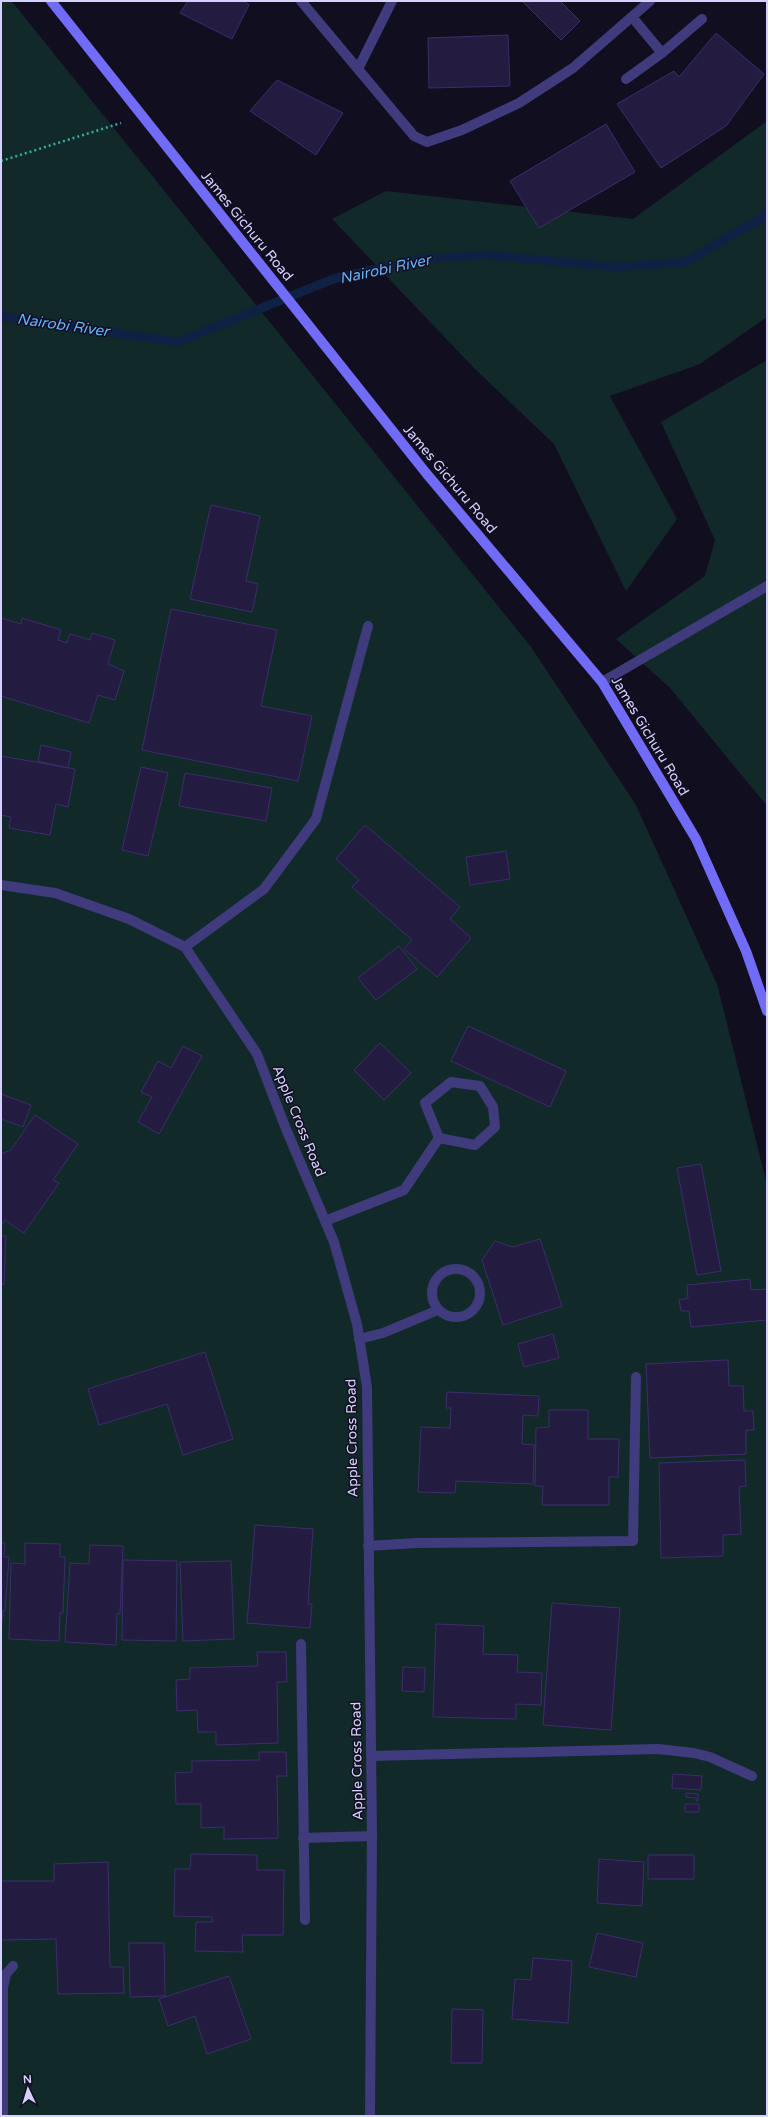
<svg xmlns="http://www.w3.org/2000/svg" width="768" height="2117" font-family="'Varela Round',sans-serif">
<rect width="100%" height="100%" fill="#110e20"/>
<path fill="#112a29" d="M1 1H11L18 9 531 647 636 805 717 984 767 1185V2116H1Z
M767 121V317L700 364 610 396 677 519 626 591 554 444 474 368 332 219 386 191 633 219Z
M767 360V806L670 688 616 639 705 576 715 540 661 422Z"/>
<g fill="none" stroke-linecap="round" stroke-linejoin="round">
<path stroke="#0f2243" stroke-width="9" d="M1 316 178 342 333 279 420 259 486 255 616 267 686 262 763 217 767 212"/>
</g>
<path fill="#231b40" stroke="#3b2e6b" d="M188 1H243L249 5 232 39 180 13Z
M522 1H560L580 21 561 40Z
M716 33 764 74 726 126 661 168 617 104 674 71 679 77Z
M508 35 510 86 429 88 428 38Z
M277 80 343 113 316 155 250 111Z
M606 124 635 172 539 228 510 181Z
M211 505 260 516 246 581 258 584 252 612 190 599Z
M171 609 277 630 261 706 312 716 298 781 142 750Z
M1 618 21 624 22 618 61 630 58 640 67 643 70 634 90 640 92 633 115 640 108 664 124 671 115 700 98 695 89 723 1 696Z
M41 745 71 752 68 768 38 761Z
M1 756 75 769 68 807 56 804 50 835 9 828 11 817 1 815Z
M141 767 168 773 148 856 122 850Z
M185 773 272 788 266 821 179 806Z
M365 825 460 907 450 919 471 938 437 977 404 949 412 940 352 887 359 880 336 859Z
M506 851 510 879 470 885 466 857Z
M399 946 417 969 376 1000 358 978Z
M468 1026 566 1071 550 1107 451 1061Z
M380 1043 411 1073 384 1100 354 1070Z
M183 1046 202 1056 159 1134 138 1122 152 1097 141 1092 158 1061 171 1068Z
M1 1094 31 1105 23 1127 1 1119Z
M35 1115 78 1144 53 1180 59 1183 24 1233 5 1220 1 1226V1154L11 1150Z
M701 1164 721 1271 697 1275 677 1168Z
M1 1236H6L4 1284H1Z
M540 1239 562 1306 503 1325 482 1260 495 1241 513 1247Z
M750 1279 751 1290 767 1289V1320L691 1327 689 1311H681L679 1300 688 1298 687 1285Z
M553 1334 559 1358 524 1367 518 1344Z
M205 1352 233 1439 183 1455 167 1404 99 1425 88 1389Z
M728 1360 729 1386H743L744 1411H753L754 1430H746V1454L650 1458 646 1364Z
M447 1392 539 1396 538 1416 523 1415 522 1444 534 1445 533 1484 456 1481 455 1493 418 1492 421 1427 450 1428 451 1408H446Z
M549 1410H588V1439H619L618 1477H609V1505H542L543 1486H535L536 1428 549 1427Z
M745 1460 746 1486 739 1487 741 1534 723 1535V1556L661 1558 659 1463Z
M255 1525 313 1529 308 1604H312L310 1628 247 1623Z
M1 1543H5L4 1557H9L5 1611H3L1 1635Z
M25 1543 60 1544V1557H65L63 1613H60L59 1641 9 1639 11 1563 25 1564Z
M90 1545 123 1546 120 1614 117 1613 116 1645 65 1642 70 1563 89 1564Z
M123 1560 177 1561 176 1641 122 1640Z
M231 1561 234 1639 183 1641 180 1562Z
M552 1603 620 1608 611 1730 543 1725Z
M436 1624 484 1626 483 1654 518 1655 517 1672 542 1673 541 1705 516 1704V1719L433 1717Z
M257 1652H286L287 1682H277L278 1743 216 1745V1732H198L197 1710 177 1711 176 1680 190 1679V1668L258 1666Z
M403 1667 425 1668 424 1692 402 1691Z
M259 1752H286L287 1776H277L278 1838 224 1839V1827L201 1828V1804H176L175 1773 192 1772V1761L259 1760Z
M673 1774 702 1776 701 1790 672 1788Z
M686 1793 698 1794V1801H696V1798L686 1797Z
M685 1804H699V1812H685Z
M191 1854 257 1855V1870H284L283 1935H242L243 1952 195 1951 196 1922H213L212 1917 174 1916 175 1869H190Z
M648 1855H694V1879H648Z
M599 1859 644 1862 642 1906 597 1903Z
M108 1862 110 1967H123L124 1993 58 1994 56 1939 1 1940V1881H54V1864Z
M597 1933 643 1943 636 1977 589 1967Z
M129 1943H164L165 1996 130 1997Z
M533 1958 572 1961 568 2023 512 2019 515 1979 531 1980Z
M229 1976 251 2039 207 2054 195 2016 168 2026 159 1999Z
M452 2009 483 2010 482 2063H451Z"/>
<g fill="none" stroke-linecap="round" stroke-linejoin="round">
<path stroke="#34ada7" stroke-width="2.5" stroke-dasharray="2 3" stroke-linecap="butt" d="M1 161 121 123"/>
<path stroke="#3f3b7d" stroke-width="10" d="M632 17 662 53 702 19
M626 79 662 53
M325 1221 404 1190 439 1138 425 1103 451 1082 480 1086 493 1107 495 1127 475 1145 439 1138
M432 1293a24 24 0 1 1 48 0a24 24 0 1 1-48 0Z
M359 1339 383 1333 438 1310"/>
<path stroke="#3f3b7d" stroke-width="10" d="M301 1 414 136 427 142 462 130 519 103 573 68 650 1
M358 69 392 1
M602 682 767 586
M1 885 55 893 129 919 185 947 257 1054 286 1129 334 1242 357 1324 367 1387 372 1836 370 2116
M185 947 264 889 316 819 368 626
M368 1546 416 1543 633 1541 636 1377
M301 1644 305 1920
M371 1756 658 1749 694 1753 710 1757 752 1776
M303 1838 372 1836
M3 2116V1988L6 1974 13 1966"/>
<path stroke="#716cf8" stroke-width="10" d="M51 1 426 473 602 682 696 839 746 951 767 1011"/>
</g>
<g text-anchor="middle" dominant-baseline="central" stroke-width="3" stroke-linejoin="round" paint-order="stroke">
<g font-size="14" fill="#d5d0fd" stroke="#110e20">
<text transform="translate(247 226) rotate(51)">James Gichuru Road</text>
<text transform="translate(450 479) rotate(50)">James Gichuru Road</text>
<text transform="translate(650 736) rotate(59)">James Gichuru Road</text>
<text transform="translate(299 1121) rotate(68)">Apple Cross Road</text>
<text transform="translate(352 1438) rotate(-91)">Apple Cross Road</text>
<text transform="translate(357 1761) rotate(-91)">Apple Cross Road</text>
</g>
<g font-size="15" font-style="italic" fill="#63b1f7" stroke="#110e20">
<text transform="translate(385 269) rotate(-12)">Nairobi River</text>
<text transform="translate(63 325) rotate(8)">Nairobi River</text>
</g>
</g>
<rect width="768" height="2117" fill="none" stroke="#d5d0fd" stroke-width="4"/>
<g transform="translate(28 2089) rotate(356)" stroke="#110e20" stroke-width="3" paint-order="stroke">
<path d="M0-3L7 15L0 10L-7 15Z" fill="#d5d0fd"/>
<text y="-6" font-size="11" font-weight="bold" text-anchor="middle" fill="#d5d0fd">N</text>
</g>
</svg>
